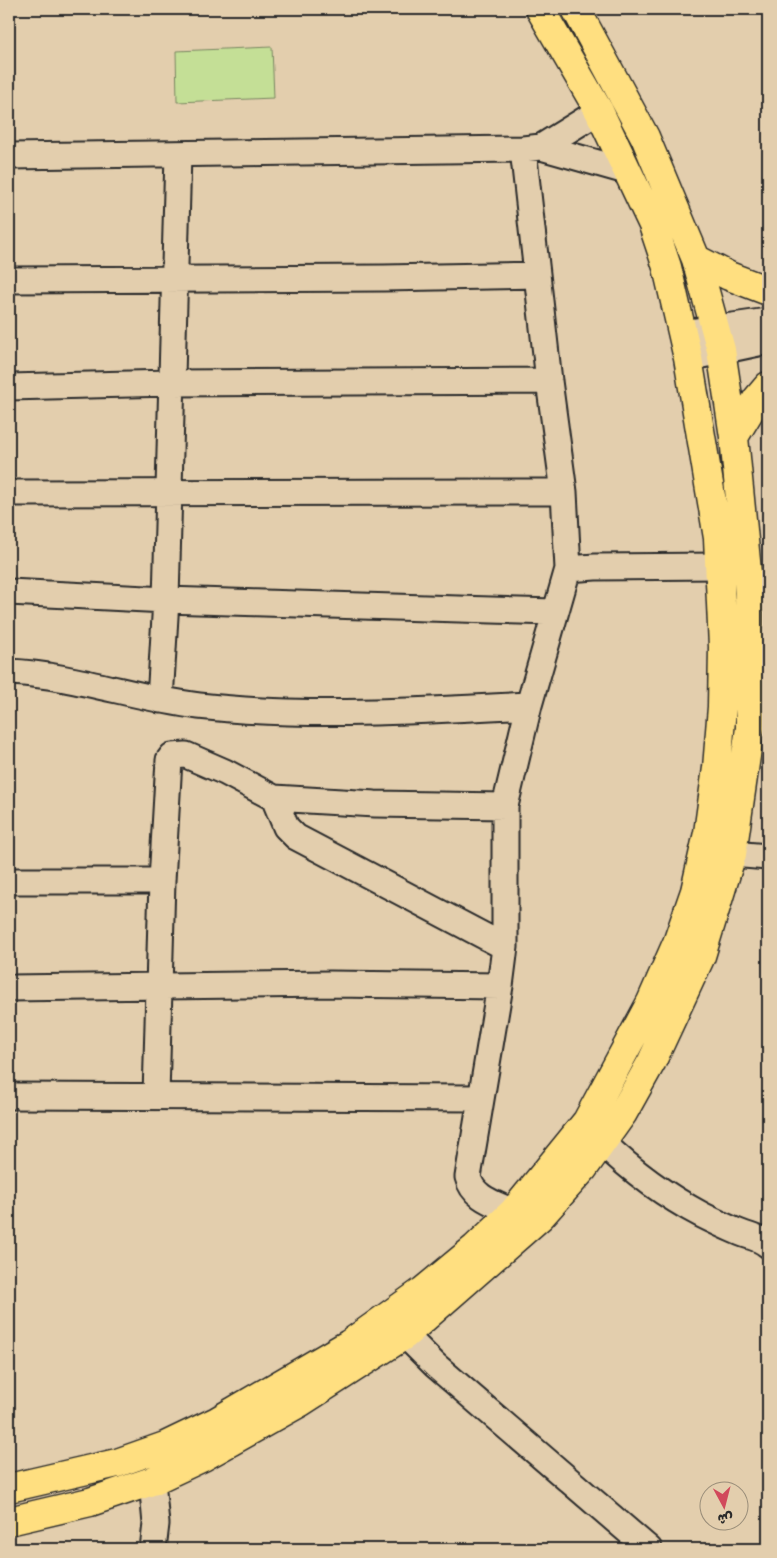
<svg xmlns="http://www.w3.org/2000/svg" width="777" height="1558" font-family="'Playpen Sans','Playpen Sans Arabic',sans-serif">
<rect width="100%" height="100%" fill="#e3cead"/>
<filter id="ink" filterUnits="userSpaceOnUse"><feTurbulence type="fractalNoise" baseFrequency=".02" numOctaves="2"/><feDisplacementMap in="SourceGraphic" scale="10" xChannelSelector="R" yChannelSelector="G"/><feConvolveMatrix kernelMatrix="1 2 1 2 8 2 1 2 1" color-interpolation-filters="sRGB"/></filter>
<g filter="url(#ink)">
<path fill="#c4df96" stroke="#788560" d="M272 47 274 98 177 102 176 51Z"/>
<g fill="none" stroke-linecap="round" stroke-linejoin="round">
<defs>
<path id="street" d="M541 147 626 171
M523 149 549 381 564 492 568 569 595 567 720 566
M9 156 523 149 541 147 599 111
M9 280 384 278 537 275
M683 333 768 321
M688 358 768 341
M9 387 170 383 549 381
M9 493 564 492
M9 592 166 600 554 612
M9 672C74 675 135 698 199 706 305 718 423 711 529 705L568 569
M160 700 166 600 178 154
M274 798 286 827 296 837 505 947
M732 854 768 857
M9 881H162
M500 986 505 947V806L529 705
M9 988 330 984 500 986 468 1177C473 1198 494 1203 513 1212
M9 1096 480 1098
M156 1096 162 881 169 760 172 756 186 755 225 772 274 798 375 804 505 806
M603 1143C632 1171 666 1196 702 1215 714 1221 728 1228 741 1233 751 1237 760 1238 768 1245
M405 1335 435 1365 649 1549
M152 1481 156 1524 153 1549"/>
<path id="primary" d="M696 259 729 276 768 291
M734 437 757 399 768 386
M9 1488 117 1463 165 1446 217 1421 349 1344 423 1291 475 1248 513 1212 587 1121 651 1002 677 943 695 891 708 833 717 768 722 707 723 647 718 538 688 358 667 267 653 225 599 111 540 9
M9 1521 90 1502 152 1481 203 1457 301 1402 405 1335 541 1216 583 1169 623 1113 652 1061 701 956 732 854 750 728 749 592 734 437 721 350 696 259 645 137 576 9"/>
</defs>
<use href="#street" stroke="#2b2b2b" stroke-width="29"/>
<use href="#primary" stroke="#2b2b2b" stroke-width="31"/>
<use href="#street" stroke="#e3cead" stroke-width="25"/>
<use href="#primary" stroke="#ffdf80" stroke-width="28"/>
</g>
</g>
<rect width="777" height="1558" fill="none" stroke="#e3cead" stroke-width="30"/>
<rect x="15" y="15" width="747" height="1528" fill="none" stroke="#2b2b2b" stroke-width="2" filter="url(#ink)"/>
<g transform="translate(724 1506) rotate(173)"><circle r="24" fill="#e3cead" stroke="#998d79"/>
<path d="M0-4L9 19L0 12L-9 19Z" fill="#d1495b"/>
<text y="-8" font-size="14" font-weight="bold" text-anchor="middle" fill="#2b2b2b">ش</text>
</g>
</svg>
